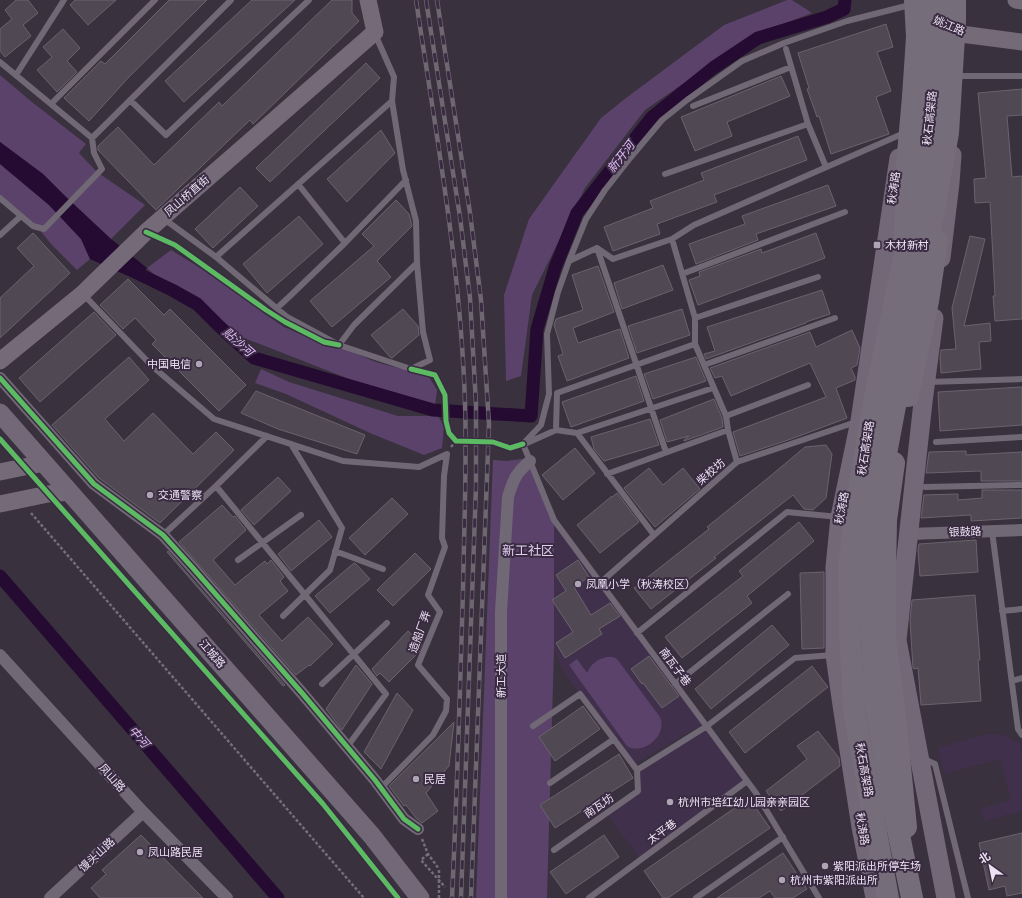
<svg xmlns="http://www.w3.org/2000/svg" width="1022" height="898" font-family="Karla,'Noto Sans SC',sans-serif">
<rect width="100%" height="100%" fill="#39313d"/>
<path fill="#41304b" d="M554 520 704 723 633 765 563 671 554 649Z
M707 726 747 781 641 860 606 813 638 791 637 770Z
M988 734 1003 735 1019 742 1022 751V811L984 821 981 809 1011 800 1000 759 944 774 937 748Z"/>
<path fill="#5b426b" d="M787 0H792L812 13 752 36 645 110 585 188 532 295 521 376 506 381 504 295 529 219 601 118 626 98 724 25Z
M0 75 32 102 86 144 79 153 97 172 145 205 111 239 65 196 43 174 0 142Z
M0 164 49 205 81 239 90 259 77 270 52 245 33 222 0 195Z
M171 250 202 269 284 327 331 347C347 348 361 356 376 362 392 367 409 370 426 372L437 390 435 406 362 384 239 336 197 300 161 281 147 268Z
M261 369 289 382 398 416H438L444 426 442 448 424 455 370 433 286 394 255 383Z
M529 458 554 520V649L547 898H476L493 460 507 461Z
M607 657H613L617 659 660 717C668 735 643 756 627 746L569 665 577 659 587 673C591 664 597 659 607 657Z"/>
<path fill="#250a32" d="M0 142 43 174 65 196 111 239 147 268 137 280 90 259 81 239 49 205 0 164Z"/>
<g fill="none" stroke-linecap="round" stroke-linejoin="round">
<path stroke="#250a32" stroke-width="13" d="M129 264 141 275 172 290 197 304 219 326 254 358 433 410 531 416 537 329 555 268 577 213 652 117 713 68 758 38 827 17 844 9 845 0
M0 576 278 898"/>
</g>
<path fill="#504954" stroke="#6a636e" d="M16 0H28L38 13 23 25 31 36 5 57 0 51V29L12 19 5 10Z
M75 0H116L88 25 70 5Z
M169 0H207L128 78 89 121 64 98 101 61 105 64Z
M252 0H295L184 102 165 81Z
M332 0H352V13L359 21 253 124 250 120 156 210 98 150V146L118 127 154 165 219 102 222 106Z
M886 24 893 47 877 52 891 91 876 97 889 134 831 154 819 116 817 117 807 89 809 88 798 53Z
M63 29 80 48 67 61 77 72 57 92 37 70 52 57 43 47Z
M366 63 380 78 270 182 256 168Z
M781 76 790 96 727 122 732 136 695 151 681 117Z
M1022 89V115L1007 116 1012 177 1022 176V319L995 321 993 296H995L990 202 975 203 974 179 986 178 978 93Z
M381 130 395 153 347 202 327 179Z
M798 136 807 160 714 195 717 202 657 224 660 234 613 251 604 227 653 208 650 201 704 180 701 173Z
M828 185 836 206 756 234 758 240 696 264 689 244 745 224 742 216Z
M240 187 258 206 213 248 195 229Z
M396 200 409 214 412 226 377 261 391 277 332 327 310 301 374 246 362 234Z
M299 216 323 244 267 293 243 264Z
M33 233 70 273 0 338V298L34 266 17 248Z
M816 233 825 258 698 305 689 280 700 276 699 272 761 249 762 253Z
M970 236 985 239 964 326 990 323 991 341 979 342 981 369 941 373 940 358 941 350 956 349 952 308Z
M663 265 673 290 622 309 614 283Z
M598 266 614 312 573 328 578 343 620 329 629 358 567 381 558 356 563 354 554 325 556 319 583 310 572 275Z
M128 279 164 315 170 309 246 385 219 411 152 344 156 340 135 318 123 329 100 305Z
M822 290 830 314 806 322V323L706 359 704 354 715 351 707 327Z
M403 309 418 326 419 335 392 358 390 357 371 335Z
M682 309 690 335 637 353 628 326Z
M94 312 116 335 40 402 19 378Z
M852 330 860 348 857 365 851 368 855 377V380L836 388 847 418 791 439 740 456 733 432 826 397 810 363 731 396 722 376 715 378 710 368 810 332 816 347Z
M129 357 149 380 105 419 124 441 153 413 193 454 216 432 234 450 160 523 99 478 52 425Z
M696 357 706 381 653 399 644 374Z
M636 376 644 401 571 427 562 402Z
M1022 387V425L940 431 938 392Z
M256 391 365 435 357 454 278 429 241 413Z
M714 399 722 418 723 427 684 441V440L689 436 667 442 660 420Z
M650 419 659 445 604 461 594 449 591 437Z
M826 445 832 454 826 498 813 510 804 509 793 495 714 557 716 558 651 609 634 588 709 529 707 527 768 478 805 447Z
M575 448 595 473 563 500 542 475Z
M966 451V455L1022 452V481H981V471L926 473 929 452Z
M649 468 663 485 683 468 700 489 655 527 646 516 624 488Z
M278 477 291 491 254 525 241 510Z
M982 490H1022V518L971 521V515L921 518 924 495 958 494V500L982 498Z
M617 493 639 522 600 553 577 525 612 496V497Z
M392 498 408 514 365 555 349 538Z
M222 505 233 517 235 516 246 530 213 560 235 585 265 561 267 564 271 560 284 577 280 581 288 591 259 615 282 641 308 617 333 644 310 666 309 665 296 675 179 542Z
M319 520 332 537 291 571 278 554Z
M799 522 814 541 747 596 752 603 682 658 665 637 743 576 739 571Z
M976 540 978 572 920 576 918 550 919 544Z
M168 551 186 572 285 685 283 686 167 552Z
M415 553 431 569 393 606 377 590Z
M578 560 589 577 574 587 591 615 610 603 620 616 599 629 602 634 565 658 556 643 573 632 552 600 566 591 556 575Z
M354 563 356 564 370 579 330 613 315 596Z
M824 572V648L802 649 800 573Z
M975 595 980 660H978L981 701 921 705 918 668 914 669 913 668 910 620 912 600Z
M772 625 789 645 711 709 695 689Z
M408 631 422 644 419 652 389 682 380 673 377 676 372 669Z
M649 656 679 696 662 708 643 683 642 684 631 669Z
M356 665 372 684 342 730 326 709Z
M812 666 828 687 745 753 729 732Z
M397 693 413 710 381 769 364 752Z
M583 706 600 729 555 761 539 737Z
M454 722 449 766 426 793 438 811 422 823 416 818 406 805 404 806 389 786Z
M818 731 839 758 840 766 781 811 766 791 807 759 797 746Z
M619 754 633 778 555 828 540 805Z
M749 798 770 828 668 898H663L644 871Z
M1022 833V893L1007 896 1005 886 989 890 979 843Z
M141 835 203 898H100L91 888 106 874 102 870Z
M604 835 619 857 566 894 550 872Z
M783 853 807 889 793 898H775L770 891 759 898H717Z"/>
<g fill="none" stroke-linecap="round" stroke-linejoin="round">
<path stroke="#756e7a" stroke-width="2.5" stroke-dasharray="3 2" stroke-linecap="butt" d="M451 447 456 441
M31 513 364 898
M422 839 428 854 439 869
M428 854 421 860 445 887"/>
<path stroke="#706874" stroke-width="6" d="M786 49 808 124 826 167
M0 62 92 138 94 153 102 169 44 229 33 226 0 198
M16 75 64 0
M957 76H1022
M130 100 166 135 309 0
M51 104 155 0
M693 106 791 67
M92 138 231 0
M665 174 808 124
M164 219 216 257 392 101
M0 235 21 216
M672 239 695 318
M345 243 406 180
M597 248 666 452
M216 257 287 317 339 345 411 369 430 360 423 332 417 263 416 221 403 170 392 101 394 77 375 34
M569 261 597 248 613 259 672 239 694 225 902 134
M682 274 845 212
M84 295 152 366 214 419 343 461 419 467 447 454
M277 308 290 296 345 243 298 184
M695 344 726 416 728 430 737 462
M339 345 354 325 417 263
M704 365 835 318
M928 382 1022 379
M726 416 808 385
M556 430 557 393 695 344V318L818 277
M577 433 713 388
M936 442 1022 437
M527 443 556 430 577 433 654 535
M523 444 541 425 549 394 547 334 558 292 569 261 586 219 605 190 631 157 662 120 687 100 742 61 784 43 847 21 906 6
M523 444 554 520 756 793 819 898
M607 474 728 430
M216 486 386 694 347 747
M925 487 1022 485
M992 531 1018 729 1022 735
M163 535 216 486 267 436
M335 551 383 569
M238 560 301 515
M600 583 737 462 856 422
M1002 611 1022 609
M283 616 330 570 342 528 291 444
M637 633 787 512 839 517
M1012 681 1022 678
M322 684 387 623
M675 684 788 594
M533 726 580 694 637 770 707 726 795 658 833 655
M924 759 935 764 968 898
M550 783 614 739
M381 788 433 735 446 711 447 699 418 665 440 612 428 595 445 547 442 538 444 476 447 454
M554 850 638 791 637 770
M589 898 747 781
M696 898 783 837"/>
<path stroke="#706874" stroke-width="12" d="M0 378 94 484 163 535 192 567 302 693 375 780 404 819 418 829
M909 534 1022 530
M0 655 143 812 227 898
M50 898 143 812
M501 898V612L508 497C513 480 516 473 530 461"/>
<path stroke="#746a78" stroke-width="17" d="M1016 0 1022 1
M945 25 961 34 1022 42
M0 361 82 294 146 232 375 32 368 0
M0 472 44 463
M0 504 48 494 70 492"/>
<path stroke="#726878" stroke-width="19" d="M941 258 950 183 952 155
M934 318 923 402 897 640 946 898
M0 413 372 836 420 898
M875 898 861 827 842 705 835 655V567L840 517 860 421 899 158"/>
<path stroke="#756d7a" stroke-width="22" d="M908 396 928 301 937 241
M894 463 886 520 885 574V640L894 705 906 827
M888 898 854 710 850 634 849 568 856 507 875 396 905 253 906 176 913 97"/>
<defs>
<path id="rail" d="M416 0C436 134 461 268 465 404 467 466 464 528 463 590 460 693 457 795 452 898
M426 0 460 217 470 298 476 404V487L461 898
M437 0 470 213 481 300 489 424 471 898"/>
</defs>
<use href="#rail" stroke="#6e6772" stroke-width="4.5"/>
<use href="#rail" stroke="#3a2b43" stroke-width="3" stroke-dasharray="9" stroke-linecap="butt"/>
<path stroke="#756e7a" stroke-width="2.5" stroke-dasharray="3 2" stroke-linecap="butt" d="M439 898V869"/>
<path stroke="#756d7a" stroke-width="22" d="M913 97 917 37 915 0
M905 253 931 131 934 67 935 0
M912 898 893 806 875 704 871 619 870 563 876 507 915 300 933 216 948 133 955 21V0"/>
<defs>
<path id="cycleway" d="M146 232 175 245 266 310 285 322 324 342 339 345
M411 369 435 375 445 395 446 421 449 433 456 441 493 442 510 448 523 444
M0 378 94 484 163 535 192 567 302 693 375 780 404 819 418 829
M0 439 323 804 398 898"/>
</defs>
<use href="#cycleway" stroke="#3a2b43" stroke-width="8"/>
<use href="#cycleway" stroke="#5cba63" stroke-width="5"/>
</g>
<g fill="#ada5b3" stroke="#3a2b43" stroke-width="1.5">
<rect x="873" y="241" width="8" height="8" rx="2"/>
<circle cx="199" cy="364" r="4"/>
<circle cx="150" cy="495" r="4"/>
<circle cx="578" cy="584" r="4"/>
<circle cx="416" cy="779" r="4"/>
<circle cx="670" cy="802" r="4"/>
<circle cx="140" cy="852" r="4"/>
<circle cx="825" cy="866" r="4"/>
<circle cx="782" cy="880" r="4"/>
</g>
<g text-anchor="middle" dominant-baseline="central" stroke-width="4" stroke-linejoin="round" paint-order="stroke">
<g font-size="11" fill="#ece3f2" stroke="#3a2b43">
<text transform="translate(949 26) rotate(23)">姚江路</text>
<text transform="translate(930 118) rotate(-84)">秋石高架路</text>
<text transform="translate(894 188) rotate(-82)">秋涛路</text>
<text transform="translate(187 196) rotate(-41)">凤山桥直街</text>
<text transform="translate(866 448) rotate(-81)">秋石高架路</text>
<text transform="translate(711 472) rotate(-41)">柴校坊</text>
<text transform="translate(842 508) rotate(-80)">秋涛路</text>
<text transform="translate(965 532) rotate(-2)">银鼓路</text>
<text transform="translate(420 632) rotate(-70)">造船厂弄</text>
<text transform="translate(212 654) rotate(49)">江城路</text>
<text transform="translate(675 667) rotate(53)">南瓦子巷</text>
<text transform="translate(501 676) rotate(-90)">新工大道</text>
<text transform="translate(864 770) rotate(80)">秋石高架路</text>
<text transform="translate(112 778) rotate(48)">凤山路</text>
<text transform="translate(599 806) rotate(-35)">南瓦坊</text>
<text transform="translate(862 829) rotate(80)">秋涛路</text>
<text transform="translate(662 832) rotate(-36)">太平巷</text>
<text transform="translate(97 855) rotate(-43)">馒头山路</text>
</g>
<g font-size="11" fill="#ece3f2" stroke="#3a2b43" text-anchor="start">
<text x="885" y="245">木材新村</text>
<text x="191" y="364" text-anchor="end">中国电信</text>
<text x="158" y="495">交通警察</text>
<text x="586" y="584">凤凰小学（秋涛校区）</text>
<text x="424" y="779">民居</text>
<text x="678" y="802">杭州市培红幼儿园亲亲园区</text>
<text x="148" y="852">凤山路民居</text>
<text x="833" y="866">紫阳派出所停车场</text>
<text x="790" y="880">杭州市紫阳派出所</text>
</g>
<g font-size="12" font-style="italic" fill="#e0bcf8" stroke="#3a2b43">
<text transform="translate(621 157) rotate(-52)">新开河</text>
<text transform="translate(238 342) rotate(42)">贴沙河</text>
<text transform="translate(139 737) rotate(49)">中河</text>
</g>
<g font-size="13" fill="#e1cfed" stroke="#3a2b43">
<text x="528" y="550">新工社区</text>
</g>
</g>
<g transform="translate(990 866) rotate(327)" stroke="#3a2b43" stroke-width="3" paint-order="stroke">
<path d="M0-3L7 15L0 10L-7 15Z" fill="#ece3f2"/>
<text y="-6" font-size="11" font-weight="bold" text-anchor="middle" fill="#ece3f2">北</text>
</g>
</svg>
